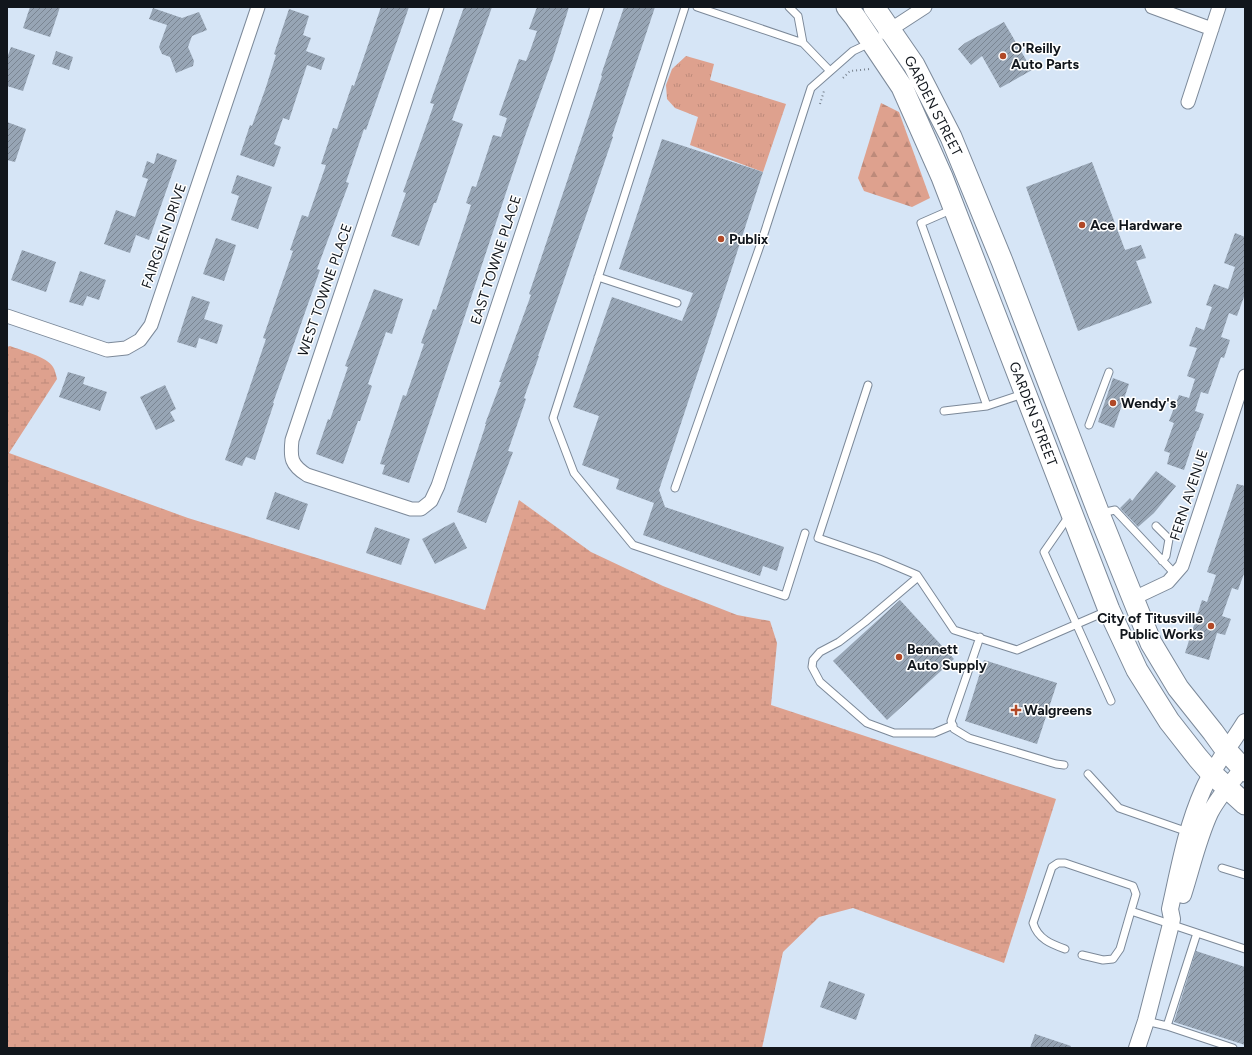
<svg xmlns="http://www.w3.org/2000/svg" width="1252" height="1055" font-family="Figtree,sans-serif">
<defs>
<pattern id="grass-tufts" width="24" height="20" patternUnits="userSpaceOnUse"><rect width="24" height="20" fill="#dea18e"/><path d="M3 7l-1-3M5 7V3M7 7l1-3M15 17l-1-3M17 17v-4M19 17l1-3" fill="none" stroke="#bd8a7a"/></pattern>
<pattern id="forest-firs" width="22" height="20" patternUnits="userSpaceOnUse"><rect width="22" height="20" fill="#dea18e"/><path d="M5 1l3.5 6h-7zM16 11l3.5 6h-7z" fill="#bd8a7a"/></pattern>
<pattern id="wetland-marsh" width="20" height="14" patternUnits="userSpaceOnUse"><rect width="20" height="14" fill="#dea18e"/><path d="M1 5h8M5 5V1M11 12h8M15 12V8" fill="none" stroke="#bd8a7a"/></pattern>
<pattern id="building-hatch" width="6" height="6" patternUnits="userSpaceOnUse"><rect width="6" height="6" fill="#97a5b5"/><path d="M-1 1l2-2M0 6l6-6M5 7l2-2" fill="none" stroke="#7a8592"/></pattern>
</defs>
<rect width="100%" height="100%" fill="#d6e5f6"/>
<path fill="url(#grass-tufts)" d="M686 56 714 64 710 80 786 104 763 172 690 145 698 117 675 108 667 99 666 85 672 69Z"/>
<path fill="url(#forest-firs)" d="M881 103 899 112 930 198 912 207 864 191 858 178Z"/>
<path fill="url(#wetland-marsh)" d="M10 346C20 350 48 357 53 367 55 370 56 375 57 379L9 453 188 518 485 610 519 500 591 552 663 586 737 615 770 621 777 643 771 705 1056 799 1004 963 853 908 819 917 783 952 762 1048H7V347Z"/>
<path fill="url(#building-hatch)" d="M30 7H60L50 37 23 28Z
M381 7H409L366 130 364 129 346 182 349 183 317 269 320 270 273 403H274L255 460 246 457 242 466 225 460 266 339 263 338 293 251 290 250 302 215 308 217 326 165 321 164 333 128 337 129 352 85 354 86Z
M464 7H492L452 120 463 124 436 203H434L419 246 391 236 406 193 403 192 434 104 430 103Z
M537 7H569L553 58 525 136 409 483 382 474 385 465 380 464 403 395 406 396 424 344 421 343 433 309 436 310 471 205 466 203 472 186 476 187 493 135 501 137 507 118 499 115 519 59 526 61 530 51 537 31 529 29Z
M624 7H655L612 136 613 137 538 356H539L524 398 526 399 508 451 513 452 486 523 457 512 486 424H485L501 382H499L531 295 529 294 588 119 602 76 601 75Z
M153 8 182 18 199 12 207 30 192 36 188 47 194 61 193 66 176 73 170 57 162 54 159 47 167 25 149 19Z
M289 9 309 16 303 35 311 38 306 51 325 58 321 70 307 65 289 120 283 118 274 144 281 147 274 167 240 155 250 125 252 126 266 87 276 55 274 54Z
M1004 22 1032 70 1000 88 982 56 971 65 958 49 965 43Z
M11 47 35 55 23 91 7 86V58Z
M56 51 73 57 69 70 52 64Z
M7 122 26 129 15 162 7 160Z
M662 139 763 172 720 305 659 490 665 507 784 547 777 571 763 566 760 576 643 535 654 503 616 489 619 479 582 465 599 416 573 407 612 297 682 321 693 293 619 269Z
M157 153 177 160 149 240 136 235 130 253 104 244 116 210 135 217 148 179 142 177 147 161 154 164Z
M1092 162 1125 250 1141 245 1146 258 1136 261 1152 303 1078 331 1026 187Z
M237 175 272 187 258 229 231 220 239 196 231 193Z
M1235 233 1245 237V294L1237 316 1229 313 1221 337 1230 340 1224 358 1221 357 1208 394 1201 392 1195 411 1204 414 1198 431H1197L1184 470 1167 464 1170 453 1164 451 1174 423 1169 421 1179 395 1189 398 1195 379 1187 376 1197 348 1189 346 1196 327 1204 330 1212 307 1206 305 1214 284 1228 289 1235 267 1224 263Z
M216 238 236 245 224 281 203 274Z
M22 250 56 262 46 292 11 280Z
M80 271 106 280 99 300 87 296 83 306 69 302Z
M374 289 403 299 392 334 386 332 368 384 372 386 360 421H358L343 464 316 454 328 419 330 420 348 367 345 366Z
M192 296 210 302 204 319 223 325 217 344 199 338 196 348 177 342Z
M68 372 85 377 83 384 107 392 100 411 59 397Z
M1113 378 1129 384 1114 428 1098 422Z
M165 385 176 409 170 412 175 421 156 430 140 397Z
M1156 471 1176 486 1154 513 1138 527 1120 508 1130 498 1132 501Z
M1237 484 1245 486V571L1238 590 1232 588 1222 616 1231 619 1225 635 1217 633 1209 660 1185 653 1202 600 1207 602 1216 575 1207 572Z
M275 492 308 504 299 530 266 519Z
M454 522 467 548 435 564 422 539Z
M375 527 410 539 401 565 366 553Z
M900 600 954 659 887 720 833 661Z
M984 660 1057 683 1037 744 965 721Z
M1196 951 1245 967V1045L1174 1022Z
M829 981 865 994 856 1020 820 1007Z
M1035 1034 1071 1046 1070 1048H1030Z"/>
<g fill="none" stroke-linecap="round" stroke-linejoin="round">
<defs>
<path id="service" d="M685 7 553 418 574 473 633 545 785 596 805 533
M697 7 803 43 830 71
M789 7 798 16 803 43
M953 209 921 223 987 406
M598 277 677 303
M868 385 818 538 879 559 917 575 954 630 1017 650 1107 611
M944 411 987 406 1023 394
M1089 425 1109 372
M675 488 762 240 811 88 853 51 870 43
M1101 513 1115 510 1175 574
M1069 516 1044 552 1111 701
M1156 526 1169 539 1166 556 1162 561
M918 577 865 622 839 642 820 652 813 660 812 667 820 682 867 723 894 733H934L953 725
M980 637 951 721 954 729 969 738 1056 764 1064 765
M1088 774 1119 808 1188 832
M1222 868 1245 875
M1065 949C1051 944 1038 939 1033 923L1052 867 1058 863H1065L1133 886 1136 894 1131 911 1245 949
M1082 955 1103 960 1113 959 1120 949 1131 911
M1146 1021 1167 1026 1233 1048
M1167 1026 1197 933"/>
<path id="minor" d="M437 7 292 440C290 458 291 465 307 475L411 509H421L431 501 438 486 597 7
M1152 7 1212 29
M885 33 925 7
M1188 102 1219 7
M7 316 107 350 126 348 140 340 151 325 258 7
M1132 599 1168 582 1182 566 1245 376"/>
<path id="tertiary" d="M1183 895C1192 867 1198 839 1210 813 1218 797 1233 780 1245 766
M1137 1048 1146 1021 1171 924 1172 919 1170 909C1179 869 1186 828 1203 790 1214 765 1231 745 1245 722"/>
<path id="primary" d="M847 7 855 17 902 87 942 177 1109 610 1137 670 1169 721 1198 758 1211 773 1245 804
M874 7 914 65 951 137 1002 261 1099 514 1151 643 1178 688 1213 732 1226 750 1245 771"/>
</defs>
<use href="#service" stroke="#7c8999" stroke-width="9"/>
<use href="#minor" stroke="#7c8999" stroke-width="15"/>
<use href="#tertiary" stroke="#7c8999" stroke-width="18"/>
<use href="#primary" stroke="#7c8999" stroke-width="23"/>
<path stroke="#7a8490" stroke-width="2" stroke-dasharray="1 3" stroke-linecap="butt" d="M843 78 850 71 870 69
M820 104 824 91 826 90"/>
<use href="#service" stroke="#fff" stroke-width="7"/>
<use href="#minor" stroke="#fff" stroke-width="13"/>
<use href="#tertiary" stroke="#fff" stroke-width="16"/>
<use href="#primary" stroke="#fff" stroke-width="21"/>
</g>
<g fill="#b14927" stroke="#fff" stroke-width="1.5">
<circle cx="1003" cy="56" r="4"/>
<circle cx="1082" cy="225" r="4"/>
<circle cx="721" cy="239" r="4"/>
<circle cx="1113" cy="403" r="4"/>
<circle cx="1211" cy="626" r="4"/>
<circle cx="899" cy="657" r="4"/>
<path d="M1014 704h4v4h4v4h-4v4h-4v-4h-4v-4h4z"/>
</g>
<g text-anchor="middle" dominant-baseline="central" stroke-width="3" stroke-linejoin="round" paint-order="stroke">
<g font-size="14" font-weight="bold" fill="#11161c" stroke="#fff" text-anchor="start">
<text x="1011" y="48">O'Reilly<tspan x="1011" dy="16">Auto Parts</tspan></text>
<text x="1090" y="225">Ace Hardware</text>
<text x="729" y="239">Publix</text>
<text x="1121" y="403">Wendy's</text>
<text x="1203" y="618" text-anchor="end">City of Titusville<tspan x="1203" dy="16">Public Works</tspan></text>
<text x="907" y="649">Bennett<tspan x="907" dy="16">Auto Supply</tspan></text>
<text x="1024" y="710">Walgreens</text>
</g>
<g font-size="14" fill="#11161c" stroke="#fff">
<text transform="translate(933 106) rotate(63)">GARDEN STREET</text>
<text transform="translate(164 236) rotate(-71)">FAIRGLEN DRIVE</text>
<text transform="translate(496 260) rotate(-72)">EAST TOWNE PLACE</text>
<text transform="translate(325 290) rotate(-71)">WEST TOWNE PLACE</text>
<text transform="translate(1033 414) rotate(69)">GARDEN STREET</text>
<text transform="translate(1189 495) rotate(-72)">FERN AVENUE</text>
</g>
</g>
<rect width="1252" height="1055" fill="none" stroke="#11161c" stroke-width="16"/>
</svg>
